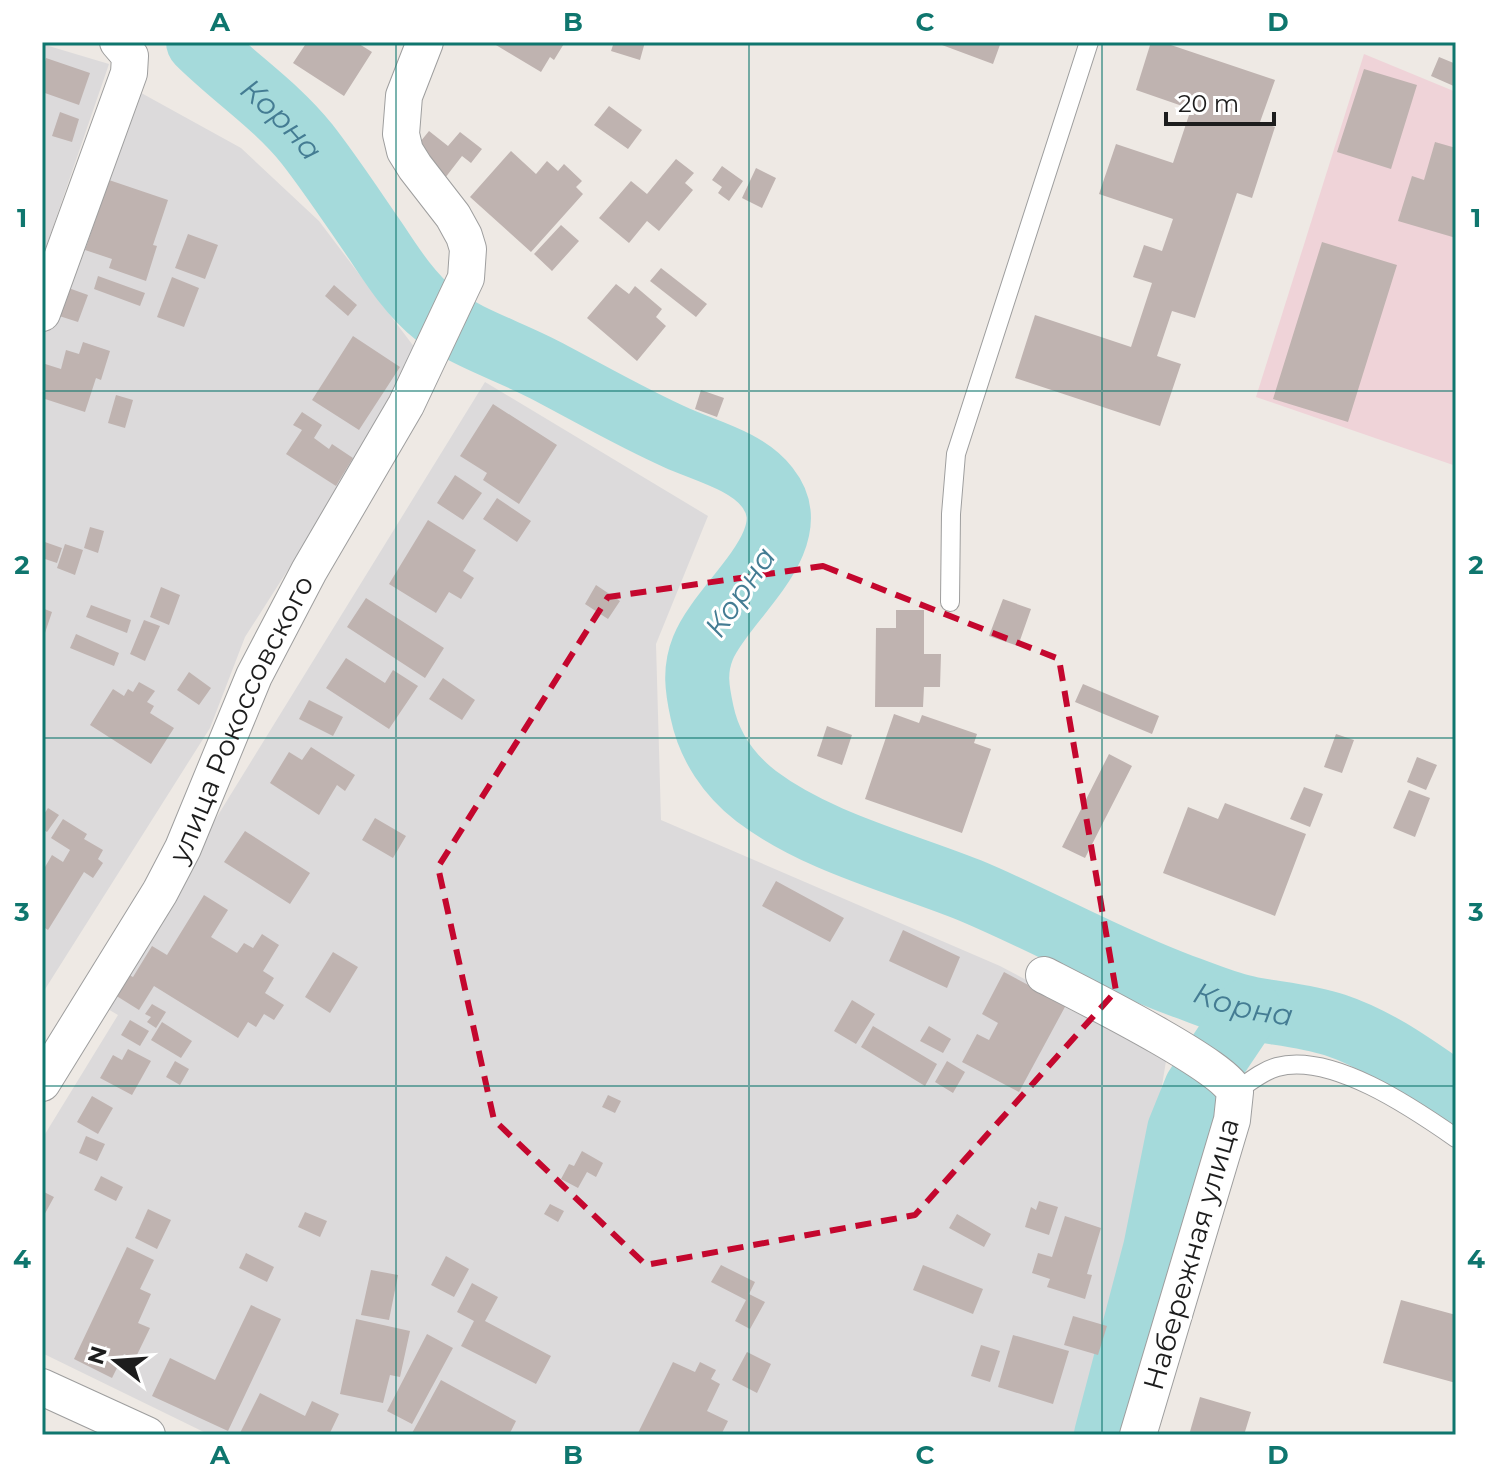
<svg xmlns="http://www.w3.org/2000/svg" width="1498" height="1477" font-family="Montserrat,sans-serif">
<rect width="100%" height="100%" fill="#eee9e4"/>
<path fill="#dcdadb" d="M42 44 109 64 42 259Z
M134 89 241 148 319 221 418 352 413 374 245 637 210 728 42 994V340Z
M485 382 708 516 656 644 661 820 1000 966 1167 1055 1129 1286 1089 1435H210L42 1353V1139L118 1015 101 1005Z"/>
<path fill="#efd3d8" d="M1364 54 1456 92V466L1256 397Z"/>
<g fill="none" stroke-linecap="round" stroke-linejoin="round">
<g stroke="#a5dadb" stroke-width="64">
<path id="s1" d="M198 42C233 77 276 105 307 144 332 176 354 210 377 243 394 269 412 296 436 315 469 339 509 351 545 370 589 393 632 418 677 438 706 451 747 461 767 487 810 541 722 600 703 648 694 670 697 689 702 712 709 746 729 775 756 796 817 842 899 862 969 890 1041 920 1109 959 1182 986 1205 994 1229 1005 1253 1009 1281 1014 1308 1016 1335 1025 1380 1040 1418 1069 1456 1095"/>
<path d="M1106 1435 1155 1249 1179 1130 1196 1088 1249 1009"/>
</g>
</g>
<path fill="#bfb3b0" d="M307 42H356L372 52 344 96 293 63Z
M491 42H565L554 60 550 57 541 72Z
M614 42H645L640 60 611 51Z
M944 42H1001L993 64 942 45Z
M1151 42H1162L1275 80 1260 122 1275 127 1252 198 1237 193 1195 318 1172 311 1157 356 1181 364 1160 426 1015 378 1035 315 1131 347 1152 283 1133 277 1144 245 1162 251 1173 219 1099 194 1116 144 1173 163 1191 109 1136 90Z
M1439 57 1456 64V87L1431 76Z
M46 58 90 73 79 105 42 92V72Z
M1364 69 1417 85 1391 169 1337 152Z
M609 106 642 130 628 149 594 125Z
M60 112 79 119 72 142 52 136Z
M429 131 448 146 460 132 482 149 471 163 462 156 445 178 412 152Z
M1435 142 1456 148V238L1398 221 1412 176 1424 180Z
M511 151 536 174 547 161 558 171 564 164 582 181 576 187 583 194 531 252 470 197Z
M676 159 694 173 685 183 693 190 659 231 647 221 629 243 599 218 631 181 647 194Z
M722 166 743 181 729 201 718 193 722 187 712 180Z
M756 168 776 178 762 208 742 198Z
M109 180 168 200 153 245 157 246 146 281 109 268 112 259 85 250Z
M561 225 579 241 552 271 534 254Z
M188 234 218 245 205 279 175 268Z
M1322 242 1397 265 1348 422 1273 399Z
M661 268 707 304 696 317 650 281Z
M98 276 145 293 140 306 94 289Z
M172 277 199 288 184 327 157 317Z
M616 284 629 294 635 286 662 309 656 317 666 326 637 361 587 318Z
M334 285 357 305 348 316 325 296Z
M63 286 88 295 78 322 53 314Z
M353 336 400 367 359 430 312 400Z
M83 342 110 351 101 380 96 378 85 412 42 398V363L61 369 66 350 79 354Z
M701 390 724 398 717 417 695 409Z
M116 395 133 400 125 428 108 423Z
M493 404 557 445 519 504 483 480 487 473 460 456Z
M302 412 322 425 314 438 329 449 332 444 353 458 336 486 286 454 302 430 293 425Z
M455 475 482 493 463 520 437 503Z
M497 498 531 521 517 542 483 519Z
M428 520 476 550 463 571 474 578 461 599 449 592 436 613 389 584Z
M90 527 104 531 98 553 84 548Z
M42 541 62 548 57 563 42 558Z
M65 544 83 550 75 575 57 568Z
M596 585 620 601 608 619 585 604Z
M161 587 180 595 169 625 150 617Z
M366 598 444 648 425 678 347 627Z
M1003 599 1031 609 1018 646 989 636Z
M91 605 131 620 127 633 86 617Z
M42 608 52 612 43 639H42Z
M896 610H924V654H941L940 687H924L923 707H875L876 628H896Z
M144 620 160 626 145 661 130 654Z
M76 634 119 653 114 666 70 648Z
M346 658 385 683 393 670 418 686 389 729 326 688Z
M189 672 211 688 199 705 177 690Z
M443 678 475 700 462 720 429 699Z
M139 682 155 691 147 702 154 706 150 713 174 728 151 764 90 725 113 689 124 696 128 689 133 692Z
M1083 684 1159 716 1152 734 1075 702Z
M309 700 343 717 333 736 299 719Z
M894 714 919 723 922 715 977 734 974 743 991 749 962 833 865 799Z
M827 726 852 735 842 765 817 756Z
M1336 734 1354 740 1342 773 1324 767Z
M311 747 355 775 345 791 337 785 319 815 270 783 289 752 302 760Z
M1109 754 1132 766 1085 858 1062 847Z
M1417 757 1437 765 1426 790 1407 782Z
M1304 787 1323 794 1310 827 1290 819Z
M1409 790 1430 798 1415 837 1393 828Z
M1225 803 1306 834 1275 916 1163 873 1188 807 1218 819Z
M48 808 59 815 47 832 42 829V817Z
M375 818 406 836 393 858 362 840Z
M63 819 87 834 84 839 103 850 98 859 103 863 93 878 84 872 48 930 42 926V865L45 867 52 855 63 862 70 850 51 838Z
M245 831 310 873 290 904 224 862Z
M776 881 844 918 830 942 762 906Z
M204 895 228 910 211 937 237 953 244 943 253 948 262 934 279 945 263 971 274 978 265 993 284 1005 274 1020 264 1014 256 1027 248 1022 238 1038 154 986 139 1010 115 995 127 974 133 977 152 946 167 955Z
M903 930 960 957 947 988 889 961Z
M333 952 358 967 330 1013 305 997Z
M1004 972 1066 1005 1019 1092 962 1062 977 1034 989 1040 998 1023 982 1014Z
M852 1000 875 1014 856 1044 834 1031Z
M152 1004 166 1012 156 1028 147 1022 151 1017 145 1014Z
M130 1020 149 1031 140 1046 121 1035Z
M162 1022 192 1041 181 1058 151 1040Z
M873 1026 937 1064 925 1086 861 1047Z
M929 1026 951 1039 943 1053 920 1041Z
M128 1049 151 1061 132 1095 100 1078 113 1055 122 1060Z
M175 1061 189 1069 180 1085 166 1077Z
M947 1061 965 1072 953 1093 935 1082Z
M608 1095 621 1101 615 1113 602 1107Z
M92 1096 113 1108 98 1134 77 1122Z
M86 1136 105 1144 97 1161 79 1153Z
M582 1151 603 1163 596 1177 587 1172 578 1188 561 1179 569 1164 574 1166Z
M101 1176 123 1187 116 1201 94 1190Z
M42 1191 54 1197 42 1219Z
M1039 1201 1058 1207 1049 1235 1025 1227 1031 1207 1036 1210Z
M550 1204 564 1211 558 1222 544 1214Z
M148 1209 171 1220 157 1249 135 1238Z
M305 1212 327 1221 320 1237 298 1227Z
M957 1214 991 1234 984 1247 949 1228Z
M1065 1216 1101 1228 1087 1274 1092 1275 1085 1299 1047 1287 1050 1279 1032 1273 1038 1253 1052 1257Z
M127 1247 154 1260 140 1289 151 1294 138 1323 150 1328 135 1359 124 1354 112 1378 74 1359Z
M246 1253 274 1267 267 1282 239 1268Z
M446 1256 469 1269 454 1297 431 1285Z
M721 1265 755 1282 749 1294 765 1302 750 1329 735 1321 746 1300 711 1282Z
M923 1265 983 1289 973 1314 913 1290Z
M371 1270 398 1275 389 1320 361 1315Z
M472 1283 498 1297 485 1321 551 1356 536 1384 461 1346 474 1321 457 1312Z
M1401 1300 1456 1315V1383L1383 1363Z
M251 1305 281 1319 228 1431 152 1396 170 1358 215 1380Z
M1073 1316 1107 1326 1098 1355 1064 1345Z
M356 1319 410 1331 400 1377 390 1375 383 1403 340 1394Z
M427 1334 453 1348 412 1424 387 1411Z
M1013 1335 1069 1351 1053 1404 998 1387Z
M981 1345 1000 1351 990 1382 971 1376Z
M747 1352 771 1364 757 1393 732 1380Z
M673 1362 695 1372 700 1362 716 1370 711 1379 720 1384 707 1411 728 1421 721 1435H637Z
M441 1380 516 1421 509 1435H411Z
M260 1393 305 1416 312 1401 339 1414 329 1435H239Z
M1200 1397 1251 1412 1244 1435H1189Z"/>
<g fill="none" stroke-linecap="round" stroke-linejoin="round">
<defs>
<path id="lane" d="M950 602 951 514 956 454 1089 42
M1235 1092C1248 1083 1262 1071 1277 1067 1331 1052 1413 1108 1456 1138"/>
<g id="street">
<path d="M42 313 129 73 130 56 118 42"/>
<path d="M1044 975C1077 992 1226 1066 1235 1092L1232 1120 1138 1435"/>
<path id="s2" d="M42 1083 160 892 183 848 254 676 309 571 406 405 466 278 468 249 464 236 453 216 415 167 405 151 401 134 404 96 425 42"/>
<path d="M42 1387 147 1435"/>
</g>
</defs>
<use href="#lane" stroke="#9e9e9e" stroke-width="20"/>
<use href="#street" stroke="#9e9e9e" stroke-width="38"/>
<use href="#lane" stroke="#fff" stroke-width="18"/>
<use href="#street" stroke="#fff" stroke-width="36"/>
</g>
<path fill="none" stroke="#c4072e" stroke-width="6" stroke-dasharray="16 10" stroke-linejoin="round" d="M823 566 1059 659 1116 991 915 1215 646 1265 494 1120 438 867 608 597Z"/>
<path fill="none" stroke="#0f766e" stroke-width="2" stroke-opacity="0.55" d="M396 42V1435M749 42V1435M1102 42V1435M42 391H1456M42 738H1456M42 1086H1456"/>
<g text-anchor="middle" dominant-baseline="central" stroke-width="6" stroke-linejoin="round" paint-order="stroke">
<g font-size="28" fill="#1d1d1d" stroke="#fff">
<text stroke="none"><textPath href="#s2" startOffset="416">улица Рокоссовского</textPath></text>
<text transform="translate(1191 1254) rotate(-74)">Набережная улица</text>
</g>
<g font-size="30" font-style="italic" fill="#447c93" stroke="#fff">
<text stroke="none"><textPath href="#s1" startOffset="114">Корна</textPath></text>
<text transform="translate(740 592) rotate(-56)">Корна</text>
<text stroke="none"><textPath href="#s1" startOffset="1624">Корна</textPath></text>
</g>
</g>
<rect width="1498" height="1477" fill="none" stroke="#ffffff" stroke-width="88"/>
<g transform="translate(116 1361) rotate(287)" stroke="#ffffff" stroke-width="6" paint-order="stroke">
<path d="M0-6L14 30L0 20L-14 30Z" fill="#1d1d1d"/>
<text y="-12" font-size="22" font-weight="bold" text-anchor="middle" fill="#1d1d1d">N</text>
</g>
<path d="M1166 112v12h108v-12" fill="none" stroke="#1d1d1d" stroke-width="4"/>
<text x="1178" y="112" font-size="24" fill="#1d1d1d" stroke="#ffffff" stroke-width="6" paint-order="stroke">20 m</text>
<rect x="44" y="44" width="1410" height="1389" fill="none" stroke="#0f766e" stroke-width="3"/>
<g font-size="26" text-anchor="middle" font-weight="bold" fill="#0f766e">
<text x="220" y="31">A</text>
<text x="573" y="31">B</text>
<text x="925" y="31">C</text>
<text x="1278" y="31">D</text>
<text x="22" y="227">1</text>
<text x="1476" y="227">1</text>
<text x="22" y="574">2</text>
<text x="1476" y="574">2</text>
<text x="22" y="921">3</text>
<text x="1476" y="921">3</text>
<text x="22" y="1268">4</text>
<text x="1476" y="1268">4</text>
<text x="220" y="1464">A</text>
<text x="573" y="1464">B</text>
<text x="925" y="1464">C</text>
<text x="1278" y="1464">D</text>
</g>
</svg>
